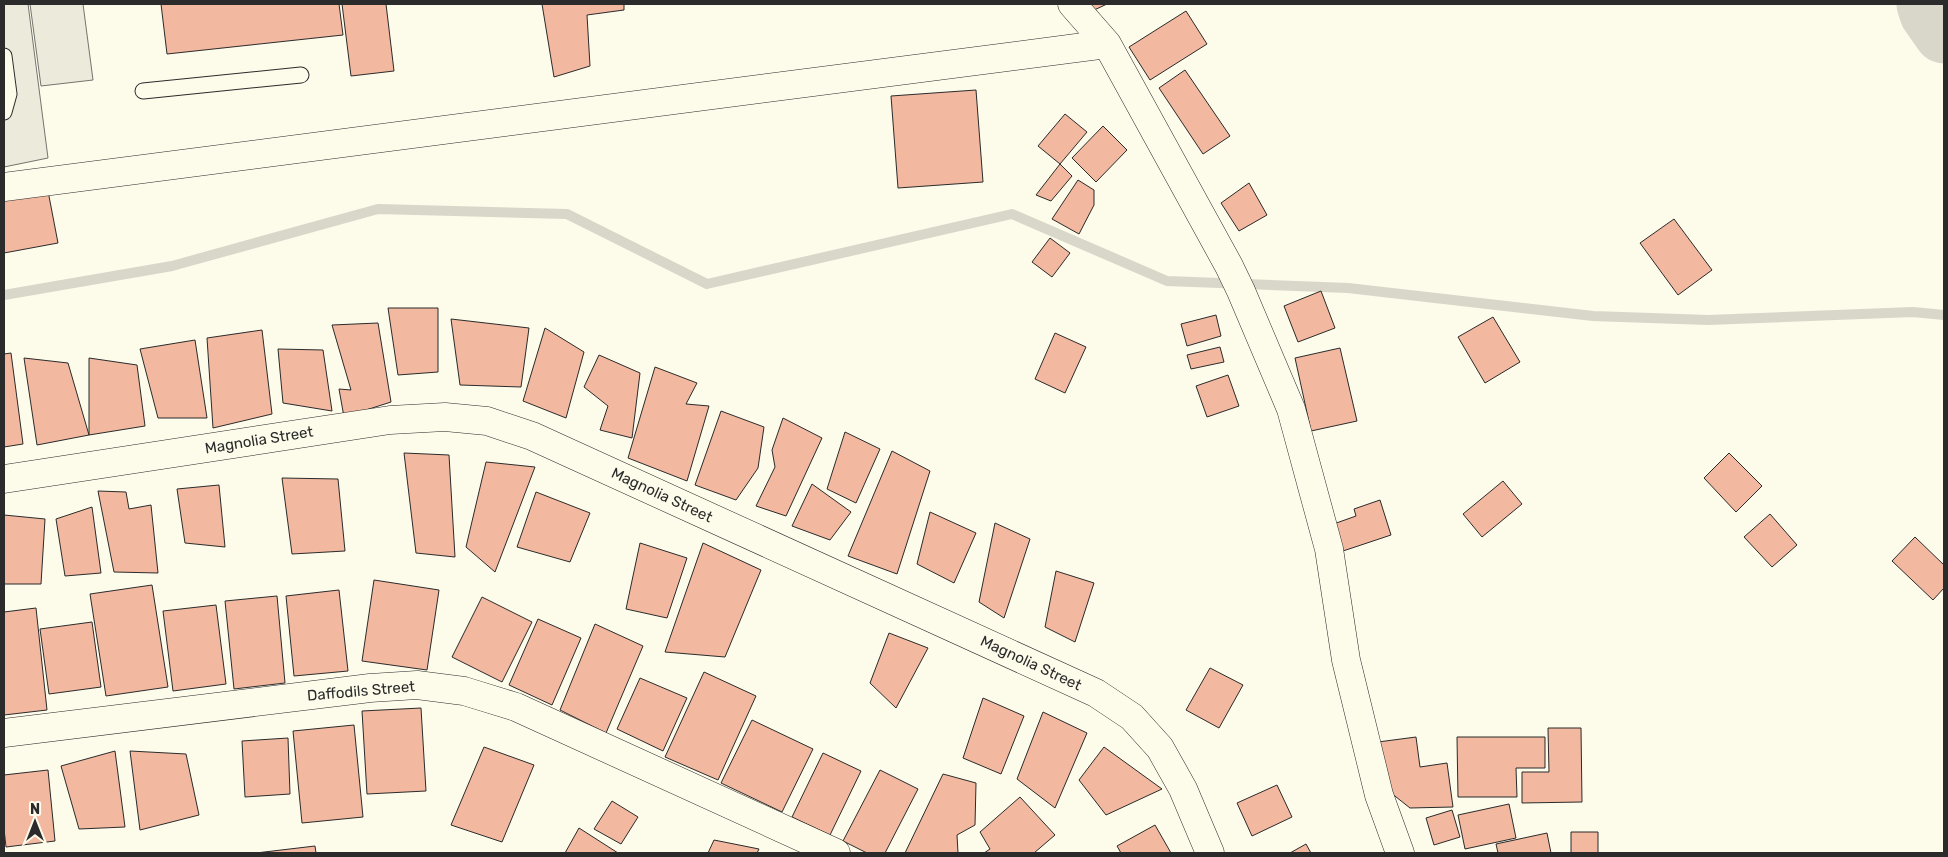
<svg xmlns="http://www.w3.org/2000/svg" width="1948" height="857" font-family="Rubik,sans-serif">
<rect width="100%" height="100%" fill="#fdfbea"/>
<path fill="#ecebdb" stroke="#74746e" d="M4 4H28L48 158 4 167Z"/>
<path fill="#eceadb" stroke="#74746e" d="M30 4H83L93 80 41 86Z"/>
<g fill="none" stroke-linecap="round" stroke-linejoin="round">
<path stroke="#d8d7c9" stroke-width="10" d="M4 295 172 266 378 209 567 214 707 284 1012 214 1167 281 1348 288 1593 316 1708 320 1913 312 1944 315"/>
<path stroke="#d8d7c9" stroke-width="61" d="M1927 4 1930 13 1944 33"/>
</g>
<path fill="#f2b8a0" stroke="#2b2b2b" d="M161 4H339L343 35 167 54Z
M342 4H386L394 71 351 76Z
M542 4H624V10L587 15 590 66 554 77Z
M1086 4H1107L1090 12Z
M1186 11 1207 44 1150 80 1129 47Z
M1185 70 1230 136 1203 154 1159 88Z
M976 90 983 182 898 188 891 96Z
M1065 114 1087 132 1060 164 1038 146Z
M1103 126 1127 150 1096 182 1072 158Z
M1060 164 1072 176 1051 201 1036 195Z
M1078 180 1094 190V205L1079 234 1052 219Z
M1249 183 1267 215 1239 231 1221 203Z
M48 191 58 243 4 253V199Z
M1674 219 1712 270 1678 295 1640 243Z
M1050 238 1070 253 1052 277 1032 262Z
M1321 291 1335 328 1298 342 1284 306Z
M388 308H438V372L398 375Z
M1216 315 1221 336 1187 346 1181 324Z
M1493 317 1520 362 1485 383 1458 337Z
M451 319 529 328 521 387 460 385Z
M378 323 391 402 344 417 339 389 351 390 332 325Z
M545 328 584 352 566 418 523 401Z
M262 330 272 414 213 428 207 338Z
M1055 333 1086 347 1065 393 1035 379Z
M195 340 207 418H158L140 349Z
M1220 347 1224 362 1191 369 1187 355Z
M1340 348 1357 421 1311 431 1295 358Z
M278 349 323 350 332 411 283 403Z
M11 353 23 444 4 447V354Z
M599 355 640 373 632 438 600 430 608 406 584 387Z
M24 358 68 363 89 435 37 445Z
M89 358 137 365 145 426 89 435Z
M655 367 697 383 686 404 709 406 687 481 628 458Z
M1228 375 1239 406 1207 417 1196 386Z
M721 411 764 427 758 468 736 500 695 485Z
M783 418 822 438 786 516 756 506 775 467 772 450Z
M845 432 880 449 856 503 827 489Z
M892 451 930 471 897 574 848 556Z
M404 453 449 455 455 557 416 553Z
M1729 453 1762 486 1736 512 1704 478Z
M486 462 535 467 495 572 466 547Z
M282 478 338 479 345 551 292 554Z
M1503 481 1522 504 1482 537 1463 514Z
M812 484 851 512 830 540 792 526Z
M219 485 225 547 185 543 177 489Z
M98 491 126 492 129 509 151 505 158 573 114 572Z
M536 492 590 513 570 562 517 547Z
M1380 500 1391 535 1337 553 1328 526 1356 516 1354 509Z
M92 507 101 573 65 576 56 519Z
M930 512 976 533 954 583 917 564Z
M1770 514 1797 545 1772 567 1744 537Z
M4 515 45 519 41 584H4Z
M995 523 1030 539 1004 618 979 602Z
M1915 537 1944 565V588L1933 600 1892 561Z
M640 543 687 558 667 618 626 609Z
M703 543 761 570 725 657 665 652Z
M1056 571 1094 583 1075 642 1045 627Z
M374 580 439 590 427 670 362 661Z
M152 585 168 687 106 696 90 594Z
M339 590 348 671 294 676 286 596Z
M277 596 285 683 234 689 225 601Z
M482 597 532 622 502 682 452 657Z
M216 605 226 684 173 691 163 611Z
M36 608 47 710 4 715V612Z
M538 619 581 638 552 705 509 685Z
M92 622 101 687 49 694 40 629Z
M595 624 643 646 606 733 560 710Z
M889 633 928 648 896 708 870 683Z
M1210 668 1243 685 1219 728 1186 710Z
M704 672 756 696 718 780 665 757Z
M640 678 687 698 663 751 617 729Z
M983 698 1024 716 1001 774 963 758Z
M421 708 426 791 367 794 362 711Z
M1043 712 1087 733 1055 808 1017 779Z
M752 720 813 749 782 812 721 783Z
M354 725 363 817 302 823 293 731Z
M1548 728H1581L1582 802 1522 803V772H1549Z
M1416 737 1420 767 1447 763 1453 807 1410 808 1376 781 1378 742Z
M1457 737H1545V768H1516L1517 797H1458Z
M288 738 290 794 245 797 242 741Z
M484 747 534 765 502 842 451 825Z
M1104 747 1162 789 1106 815 1079 780Z
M115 751 125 827 79 829 61 766Z
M130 751 186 754 199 815 140 830Z
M823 753 861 771 830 835 792 817Z
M48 770 55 841 6 847 4 829V775Z
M880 770 918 789 885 853H867L843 841Z
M943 774 976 783 975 825 957 835 958 853H905Z
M1277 785 1292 817 1252 836 1237 803Z
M1020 797 1055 835 1034 853H984L990 849 980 832Z
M612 801 638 817 621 844 594 829Z
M1509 804 1516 838 1465 849 1458 815Z
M1452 810 1460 837 1434 845 1426 818Z
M1155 825 1171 853H1121L1117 846Z
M579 828 618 853H565Z
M1571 832H1598V853H1571Z
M1547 833 1551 853H1498L1496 844Z
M714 840 759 849 757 853H708Z
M1306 844 1311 853H1290Z
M315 846 316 853H256Z"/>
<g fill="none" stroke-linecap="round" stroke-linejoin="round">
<defs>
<path id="lane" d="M4 56 9 94 4 112
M143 91 301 75"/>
<path id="street" d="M1072 4 1107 44 1229 266 1241 291 1291 409 1329 549 1346 660 1379 795 1400 853
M4 187 1107 44
M4 479 390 420 445 417 487 421 532 436 1096 693 1132 717 1160 748 1183 789 1210 853
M4 733 370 688 417 685 464 691 516 707 836 853"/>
</defs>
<use href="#lane" stroke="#2b2b2b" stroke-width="17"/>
<use href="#street" stroke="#2b2b2b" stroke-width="29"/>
<use href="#lane" stroke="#fdfbea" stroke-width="15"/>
<use href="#street" stroke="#fdfbea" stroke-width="28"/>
</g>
<g text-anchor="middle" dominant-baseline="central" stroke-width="4" stroke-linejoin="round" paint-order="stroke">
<g font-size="15" fill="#2b2b2b" stroke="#fdfbea">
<text transform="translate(259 440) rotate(-9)">Magnolia Street</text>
<text transform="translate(662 495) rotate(25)">Magnolia Street</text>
<text transform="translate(1031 663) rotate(25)">Magnolia Street</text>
<text transform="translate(361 691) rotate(-5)">Daffodils Street</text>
</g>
</g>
<rect width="1948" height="857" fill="none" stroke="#2b2b2b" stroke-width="10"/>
<g transform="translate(35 822)" stroke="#fdfbea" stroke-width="4" paint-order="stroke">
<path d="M0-4L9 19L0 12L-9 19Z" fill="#2b2b2b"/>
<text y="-8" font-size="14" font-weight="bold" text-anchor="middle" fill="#2b2b2b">N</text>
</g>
</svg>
